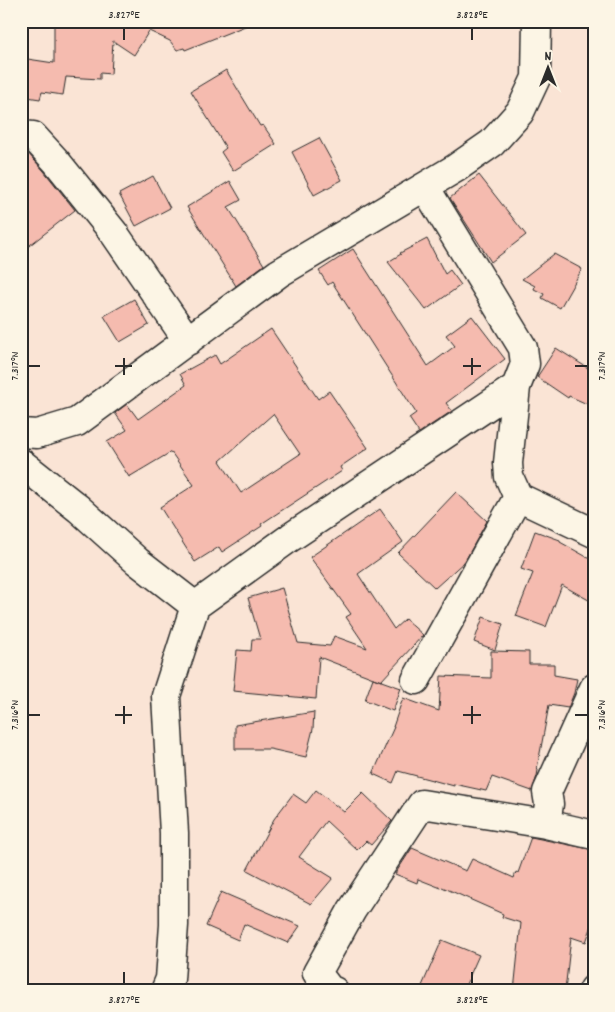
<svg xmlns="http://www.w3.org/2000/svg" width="615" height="1012" font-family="Dekko,sans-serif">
<rect width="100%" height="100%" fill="#fae4d5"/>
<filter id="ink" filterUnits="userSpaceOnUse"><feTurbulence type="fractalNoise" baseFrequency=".02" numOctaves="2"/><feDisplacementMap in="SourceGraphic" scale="10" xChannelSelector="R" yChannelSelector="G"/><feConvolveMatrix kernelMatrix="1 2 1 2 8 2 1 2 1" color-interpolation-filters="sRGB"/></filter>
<g filter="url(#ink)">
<path fill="#f5bbaf" stroke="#2b2b2b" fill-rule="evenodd" d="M54 21H255V22L185 50 184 48 177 50 170 41 149 31 134 55 113 41 111 74 100 73V79L66 77 63 95 42 92 40 99 21 96V58L54 63Z
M226 70 260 126 263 125 276 144 233 171 221 152 226 148 191 91Z
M319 138 342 180 314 195 292 152Z
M21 151H26L44 171 75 210 21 252Z
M479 175 526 235 491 262 450 198Z
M153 176 170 208 136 226 119 194Z
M230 181 241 200 228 207 264 265 236 286 187 207Z
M427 239 445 274 450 270 461 285 426 310 388 262 401 254 400 253Z
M353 249 428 366 455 346 446 335 472 316 505 359 446 403 452 411 419 433 409 418 416 413 332 282 328 285 319 271Z
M554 254 582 269 560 308 542 298 544 294 534 289 535 286 522 279Z
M134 299 149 325 120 342 104 316Z
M271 329 318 399 329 391 368 448 340 467 342 471 261 524 262 526 222 552 219 547 195 562 160 507 194 485 171 452 129 477 107 442 127 430 115 413 127 404 138 419 186 385 180 374 215 355 220 364ZM273 414 300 454 241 493 220 461Z
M556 348 594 372V407L569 396 568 398 537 377Z
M456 492 487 521 465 561 435 588 398 553Z
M380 509 403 542 358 574 394 629 405 619 423 635 381 681 319 657 316 699 233 691 237 650 251 651 252 639H260L248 598 282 588 298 643 330 646 334 636 367 648 346 617 351 614 310 557Z
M535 531 560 540V542L594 561V603L562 585 546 627 516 616 533 573 521 569Z
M483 617 503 624 495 650 474 642Z
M491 651 529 652V664H554V675L577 679 574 693 568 708 549 705 537 769 538 770 537 776 532 791 492 777 486 791 454 784V786L432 780 433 779 432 780 398 771 393 783 373 774 394 727H393L403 698 439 711 441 676 491 678Z
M373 678 401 688 393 711 365 700Z
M314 712 313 729 306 757 270 749H235V725Z
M316 790 344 812 363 793 392 821 371 845 366 841 357 850 326 821 299 857 333 878 311 904 247 870 274 819 293 794 306 803Z
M531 837 594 850V920L586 942 571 937 565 991H514L521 923 502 917 503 914 442 887 441 888 418 879 417 883 395 874 412 848 466 871 472 859 514 878 516 872 518 873Z
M221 892 300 926 288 943 244 924 238 940 206 926Z
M442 940 479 955 463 991H433L422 986Z"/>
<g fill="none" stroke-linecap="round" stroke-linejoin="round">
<defs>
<path id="minor" d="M21 135 33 136 56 161 114 233 188 341
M425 187 523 348 525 364 516 387 508 463 509 477 518 497 594 533
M21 433 37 434 77 422 279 273 456 168 492 143 520 112 536 78 537 21
M21 463 79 509 137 561 195 606
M416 680 518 497
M594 688 547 792 549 804 546 824 594 835
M165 991 170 979 174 925V833L166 696 195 606 291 537 516 387
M334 991 330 990 317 973 352 910 422 804 546 824
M593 991 594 989"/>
</defs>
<use href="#minor" stroke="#2b2b2b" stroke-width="31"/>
<use href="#minor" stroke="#fcf5e5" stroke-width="28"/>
</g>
</g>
<path fill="none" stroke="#2b2b2b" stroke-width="2" d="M124 28V40M472 28V40M124 358V375M472 358V375M28 366H40M115 366H132M463 366H481M575 366H588M124 706V724M472 706V724M28 715H40M115 715H132M463 715H481M575 715H588M124 972V984M472 972V984"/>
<rect width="615" height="1012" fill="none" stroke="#fcf5e5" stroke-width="55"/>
<g transform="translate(548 68)" stroke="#fcf5e5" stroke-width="4" paint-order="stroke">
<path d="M0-4L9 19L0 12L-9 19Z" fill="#2b2b2b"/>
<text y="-8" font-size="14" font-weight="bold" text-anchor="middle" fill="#2b2b2b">N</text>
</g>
<rect x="28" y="28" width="560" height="956" fill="none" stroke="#2b2b2b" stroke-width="2"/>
<g font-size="12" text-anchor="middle" fill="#2b2b2b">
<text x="124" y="18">3.827°E</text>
<text x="472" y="18">3.828°E</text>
<text transform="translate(14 366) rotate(-90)" y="4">7.317°N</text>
<text transform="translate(601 366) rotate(-90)" y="4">7.317°N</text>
<text transform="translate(14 715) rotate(-90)" y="4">7.316°N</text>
<text transform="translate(601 715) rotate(-90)" y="4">7.316°N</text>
<text x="124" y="1003">3.827°E</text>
<text x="472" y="1003">3.828°E</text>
</g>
</svg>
